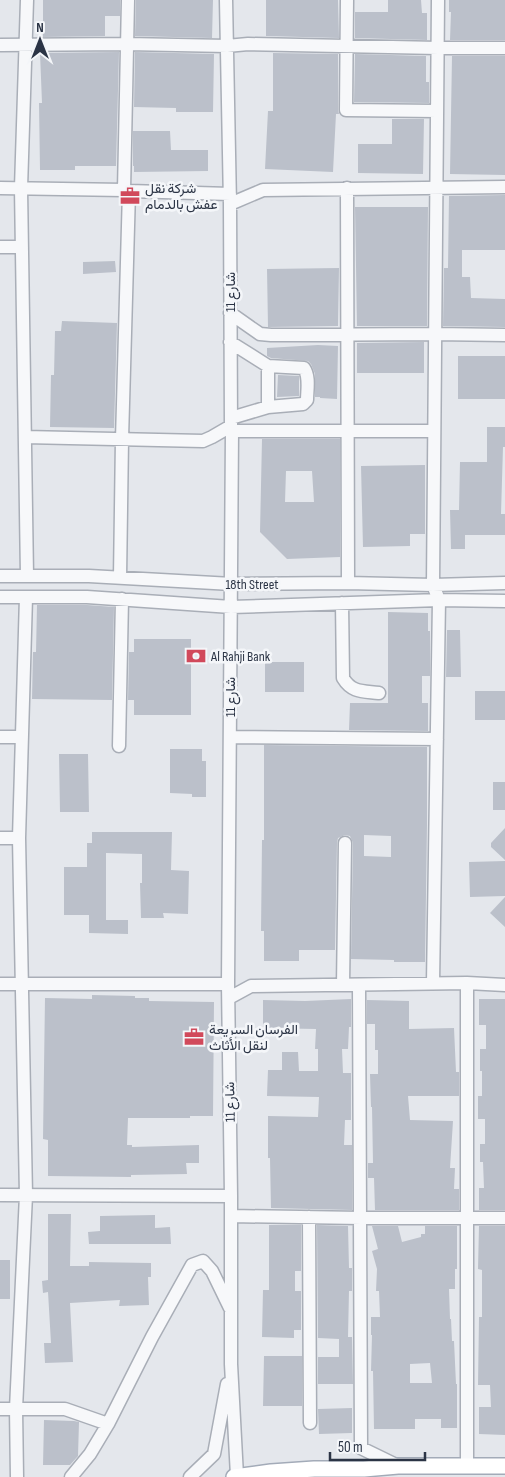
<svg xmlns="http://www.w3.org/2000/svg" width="505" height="1477" font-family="'Sofia Sans Condensed',Vazirmatn,sans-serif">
<rect width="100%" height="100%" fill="#e4e7ec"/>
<path fill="#bbc0ca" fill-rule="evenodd" d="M43 0H120V16H105V36L43 37Z
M136 0H213L212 38 135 36Z
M266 0H338L339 38 266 36Z
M388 0H421L422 13H427V40L355 38V12H388Z
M449 0H505V40H450L451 12H449Z
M119 52 116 166H75V170H40L39 103H42L40 53Z
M135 52 214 54 213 112H176V108L134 107Z
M273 53 338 54V110L339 114H336L333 172 265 169 268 111H273Z
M355 54 426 56V82H429V103L354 102Z
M452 56H505V175L450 174Z
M392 119H424L423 174 358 173V144H392Z
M133 131H170L171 150H208V171L134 172V166H133Z
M505 195V250H462V277H470L471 298 505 299V327L443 326 444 268H448L449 196Z
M355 207H428L427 326H357Z
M115 261 116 272 83 274V262Z
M339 268 338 326 268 327 267 269Z
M62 321 117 323 114 428 50 427 51 375H54L55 331H61Z
M424 342V373H357V343Z
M318 345 338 346 337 399 320 398V397H315V374L311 364 308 361 271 358 267 356V348Z
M458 356H505V399H458Z
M278 375 299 376V396L277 397Z
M487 427H505V447H503L501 514H505V535H465V549H451L450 510H459L460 462H487Z
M262 439H340V557L287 559 260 532ZM286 471H312L314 502H285Z
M425 465V534H410V546L363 547 361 466Z
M37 605H87L114 607 112 700 32 699 33 652H36Z
M388 612 428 613V631H430V676H422V703H428V731L349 730 350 703H388Z
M447 630H460L461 677H446Z
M134 639H191V715H134V700H128L129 652H134Z
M265 662H304V692H265Z
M475 691H505V720H475Z
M264 745 427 747V825L425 962H394V960L351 959 353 843 350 836 345 835 338 838 337 843 335 950H299V961H264V931H261L262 840H264ZM364 835 391 836V857L364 856Z
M170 749H202V761H206V797H192V794L170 793Z
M59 754H88L89 812H60Z
M493 782H505V810H493Z
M505 828V860L491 847V843Z
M92 832H172L171 870 189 871 188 914 163 913 164 918H141L140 883H142V854L106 853V920H128V934L89 933V915H64V867H87V843H92Z
M505 861V896L470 897 469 862Z
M505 897V927L490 913Z
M92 995 135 996V998H149V1001L214 1002 213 1116H190V1118H128L127 1145H132V1147L199 1145V1163H186L187 1174 131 1175V1177L48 1176V1140L43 1139 45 998 92 999Z
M351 999V1027H349L348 1049H342L343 1073H351V1120H345L344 1145H352V1210L271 1208 270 1158H268V1116L318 1117 319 1097 267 1096 268 1070H282V1052H298L299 1071H318V1049H315L316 1029 263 1028V1000L305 1001Z
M479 999H505V1210H479V1188H484L483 1162H480V1144H485V1119H478V1096H482V1071H480V1049H486V1025H479Z
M367 1000 409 1001V1029L454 1028 456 1072H459V1096H408L410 1120 453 1121 450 1168H455L454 1189H459V1210H375L374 1178H368V1163H373L372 1107H371L370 1074H378V1050H375V1024H367Z
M48 1214H71L70 1266H89V1262L151 1263V1277H148L149 1305 119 1306 120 1300 70 1303 73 1362 45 1363 44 1343H51L48 1292 43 1293 42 1281 48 1280Z
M155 1215V1228L170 1227 171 1244H89L88 1232 100 1231V1216Z
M269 1225H301V1271H295V1291H301V1330H294V1338L262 1337 263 1290H269Z
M317 1225 348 1226 349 1268H352V1291H349L348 1337H352L353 1384H318V1357H339V1339L318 1338Z
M372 1226H398L402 1242 421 1237V1234H425V1226H457V1269H455V1289H449L450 1319H451L452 1341H454L456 1384H457V1428H441V1419H415V1429H374L373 1371H371L372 1335H371V1317H380L379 1291H376L377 1269 372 1251 378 1249ZM430 1363 432 1383H410V1364Z
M479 1226H505V1435L479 1434V1407H491L490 1385H478L479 1317H482V1270L478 1269Z
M0 1260H10V1299H0Z
M264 1356H302V1406H263Z
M352 1408V1433L319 1434 318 1409Z
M44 1420 74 1421 79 1422 78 1456 70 1465H43Z"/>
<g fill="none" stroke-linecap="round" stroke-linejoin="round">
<defs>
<path id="minor" d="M226 0 230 204 231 426 232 431 228 984 231 1196V1364L237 1476
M347 0 346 110 437 111
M0 45 127 44 227 46 248 44 438 48H505
M0 188 124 190 129 191 230 194
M347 188 348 583
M124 190 128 0
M230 204 263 190 505 187
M0 247H22
M230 313 260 334 271 335 435 334 505 335
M230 342 268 366V407L231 418
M268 407 303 404 307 400C307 390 310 377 304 368L268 366
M232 431H433
M25 437 203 441 212 437 231 426
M0 576H89L232 584 348 583 433 585 505 583
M27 576 21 188 27 0
M120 578 122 439 129 191
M0 597H87L231 607 439 600 505 601
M342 603 343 678C352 693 363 691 379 693
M0 737H22
M230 737 437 739
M119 746 122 599
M0 838H19
M433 983 439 600 433 585 438 0
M467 983V1466
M0 984H228
M343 985 345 843
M359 985 361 1448 398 1466
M229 998 251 986 467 983 505 985
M0 1195 231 1196
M231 1216 361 1218H505
M309 1217 310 1423
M0 1409H65L108 1424
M17 1477 16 1409 26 1195 19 838 26 597
M71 1477 90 1454 108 1424 152 1337 192 1265 203 1261 212 1271 230 1308
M190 1477 214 1454 227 1384"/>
<path id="major" d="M234 1477 271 1472 314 1469H364L398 1466H505"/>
</defs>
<use href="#minor" stroke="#a9aeb7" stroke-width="15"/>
<use href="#major" stroke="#a3abb8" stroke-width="18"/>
<use href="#minor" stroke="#f7f8fa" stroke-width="12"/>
<use href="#major" stroke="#fff" stroke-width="15"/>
</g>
<defs>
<symbol id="office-bare" viewBox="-9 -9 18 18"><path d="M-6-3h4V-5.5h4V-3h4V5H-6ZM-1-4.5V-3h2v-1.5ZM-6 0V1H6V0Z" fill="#d1495b" stroke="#f4f6f9" stroke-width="2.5" paint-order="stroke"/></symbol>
<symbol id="bank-bare" viewBox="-9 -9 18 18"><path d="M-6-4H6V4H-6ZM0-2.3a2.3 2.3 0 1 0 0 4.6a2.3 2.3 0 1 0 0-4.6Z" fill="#d1495b" stroke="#f4f6f9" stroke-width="2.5" paint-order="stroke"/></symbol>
</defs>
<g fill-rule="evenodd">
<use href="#office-bare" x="116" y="182" width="28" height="28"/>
<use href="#bank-bare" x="182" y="642" width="28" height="28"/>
<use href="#office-bare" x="180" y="1023" width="28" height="28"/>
</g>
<g text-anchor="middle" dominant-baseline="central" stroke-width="5" stroke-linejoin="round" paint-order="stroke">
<g font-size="14" fill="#2b3445" stroke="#f4f6f9" text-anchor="start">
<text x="145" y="188">شركة نقل<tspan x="145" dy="16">عفش بالدمام</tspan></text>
<text x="211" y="656">Al Rahji Bank</text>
<text x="209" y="1029">الفرسان السريعة<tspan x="209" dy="16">لنقل الأثاث</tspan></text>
</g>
<g font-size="14" fill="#2b3445" stroke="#f4f6f9">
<text transform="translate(230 292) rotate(-90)">شارع 11</text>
<text x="252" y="584">18th Street</text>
<text transform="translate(230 697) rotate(-90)">شارع 11</text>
<text transform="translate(230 1102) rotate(-91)">شارع 11</text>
</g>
</g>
<g transform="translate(40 40)" stroke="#f4f6f9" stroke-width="4" paint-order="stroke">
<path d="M0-4L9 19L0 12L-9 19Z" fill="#2b3445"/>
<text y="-8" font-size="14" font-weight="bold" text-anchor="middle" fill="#2b3445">N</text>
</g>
<path d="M330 1452v8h95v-8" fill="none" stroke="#2b3445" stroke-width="2.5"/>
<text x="338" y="1452" font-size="15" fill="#2b3445" stroke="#f4f6f9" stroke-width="4" paint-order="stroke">50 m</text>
</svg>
